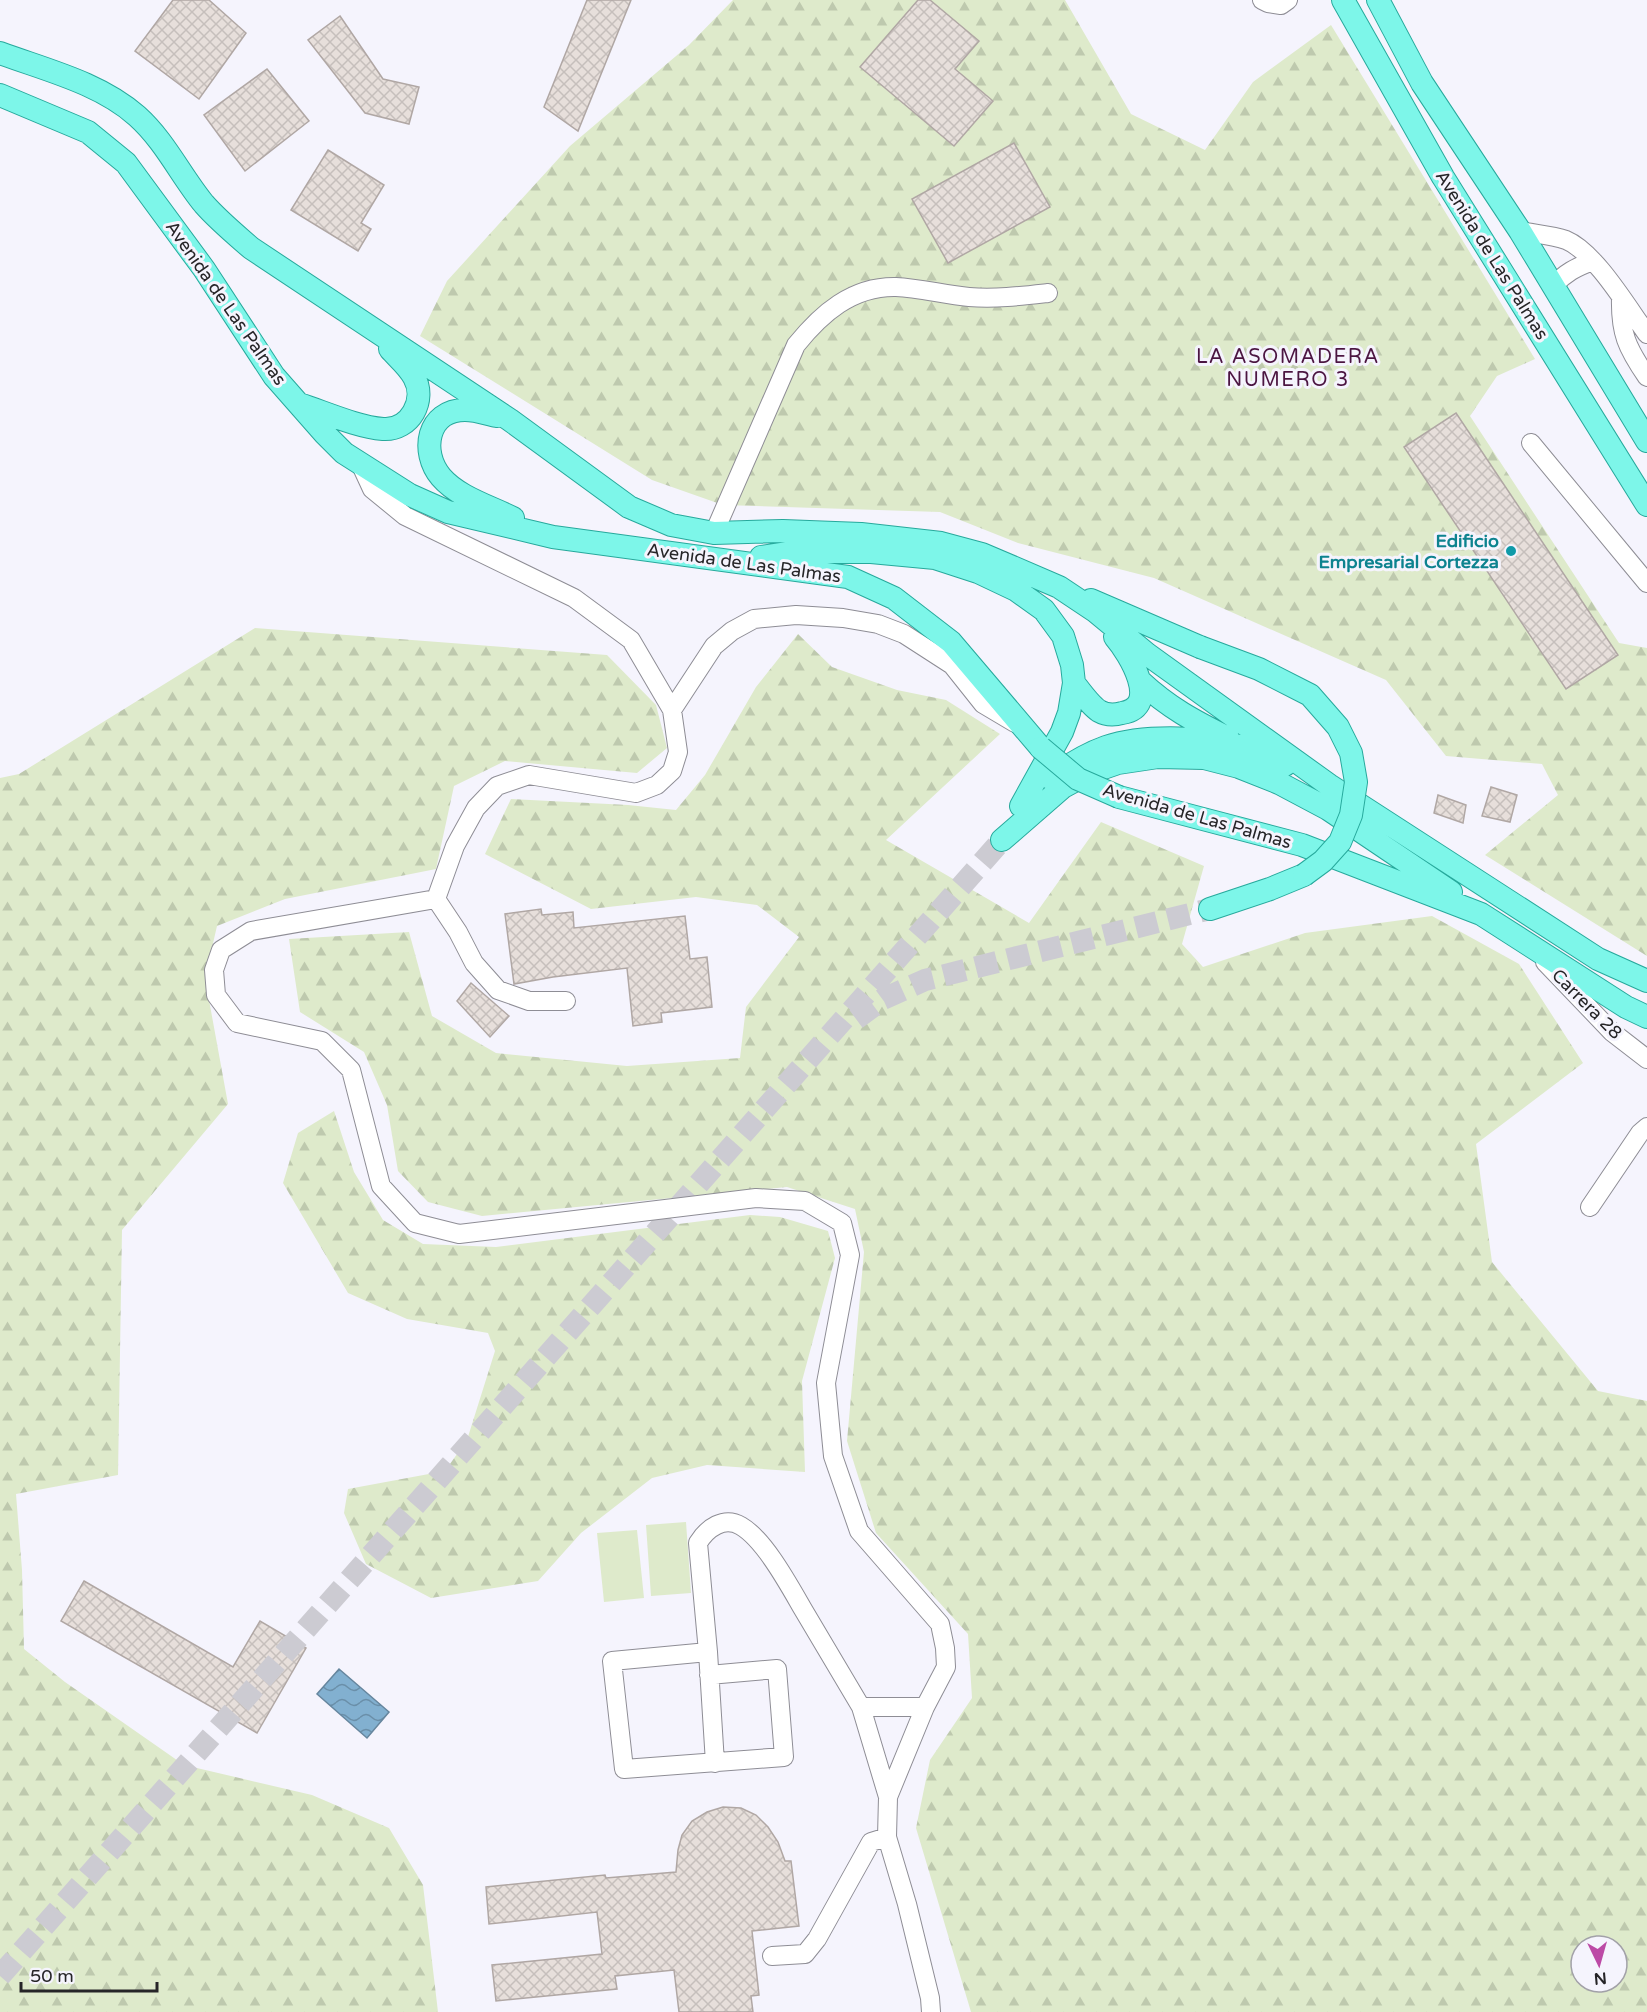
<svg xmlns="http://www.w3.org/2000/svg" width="1647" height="2012" font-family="'Varela Round',sans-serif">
<defs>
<pattern id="forest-firs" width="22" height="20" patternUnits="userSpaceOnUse" patternTransform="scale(1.5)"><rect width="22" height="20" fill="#deeacb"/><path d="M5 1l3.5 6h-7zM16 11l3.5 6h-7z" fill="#bec9ae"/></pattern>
<pattern id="water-waves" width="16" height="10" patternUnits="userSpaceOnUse" patternTransform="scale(1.5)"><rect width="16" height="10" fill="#82b0d0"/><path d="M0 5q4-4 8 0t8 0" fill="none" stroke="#6a8fa9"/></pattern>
<pattern id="building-cross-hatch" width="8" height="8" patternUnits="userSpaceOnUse" patternTransform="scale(1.5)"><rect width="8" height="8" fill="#e7dfdb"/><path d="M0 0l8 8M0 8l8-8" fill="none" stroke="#c6bfbc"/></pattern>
</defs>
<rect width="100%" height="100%" fill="#f5f4fd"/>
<path fill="url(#forest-firs)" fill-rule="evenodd" d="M733 0H1065L1131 114 1205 150 1253 82 1331 25 1535 359 1497 376 1470 416 1619 643 1647 648V956L1485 855 1558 795 1542 764 1446 756 1386 680 1154 578 1018 543 940 512 723 505 652 480 420 336 447 281 570 146 689 45Z
M255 628 607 655 656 705 667 748 637 773 505 761 454 786 436 869 285 899 217 926 205 978 228 1104 122 1230 118 1475 16 1494 22 1570 24 1649 65 1682 184 1765 312 1795 389 1828 423 1885 438 2012H0V778L19 774Z
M798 634 832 667 897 690 946 700 1000 734 886 840 1029 923 1101 822 1204 866 1182 944 1203 967 1305 933 1432 916 1519 964 1583 1063 1476 1144 1492 1262 1598 1391 1647 1401V2012H971L916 1828 930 1760 972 1698 968 1634 876 1533 847 1441 864 1252 855 1209 787 1187 482 1216 428 1202 398 1171 387 1105 364 1052 300 1012 289 939 409 932 432 1016 496 1053 627 1066 740 1058 746 1007 799 937 757 905 696 897 591 909 485 854 511 799 628 805 676 810 705 775 756 687ZM1581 1946H1617V1982H1581Z
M334 1111 354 1172 383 1220 423 1244 496 1247 750 1215 780 1217 828 1231 835 1258 802 1381 805 1472 707 1465 652 1478 581 1533 538 1581 431 1598 366 1564 344 1513 348 1489 445 1471 467 1440 495 1351 488 1333 407 1319 348 1293 283 1183 298 1133Z"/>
<path fill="#deeacb" d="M686 1522 691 1593 651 1596 646 1525Z
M637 1530 644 1598 604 1602 597 1533Z"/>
<path fill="url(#water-waves)" stroke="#66869e" stroke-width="1.5" d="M339 1669 389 1712 367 1738 317 1694Z"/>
<path fill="url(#building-cross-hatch)" stroke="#b0a7a4" stroke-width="1.5" d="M173 0H209L246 33 199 99 135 51Z
M587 0H631L578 131 544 107Z
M918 0H930L979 41 955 69 993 101 954 146 860 67Z
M340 16 383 79 419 87 409 124 365 113 308 40Z
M267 69 309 121 245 171 204 115Z
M1014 143 1050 207 948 263 912 199Z
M328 150 384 185 361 223 371 229 358 251 291 210Z
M1456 413 1618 655 1566 689 1404 447Z
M1491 787 1517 795 1510 822 1482 816Z
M1438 795 1466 805 1463 823 1434 813Z
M541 909 542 915 573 912 574 928 685 916 690 959 707 957 712 1007 661 1013 662 1022 633 1026 627 968 553 977 514 984 505 914Z
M471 983 509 1016 490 1037 457 1001Z
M84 1581 233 1667 260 1621 306 1648 257 1733 61 1621Z
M723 1807 741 1808 756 1815 768 1827 778 1842 785 1861H791L799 1926 752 1931 759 1995 751 1996 753 2012H679L674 1970 615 1976 617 1989 496 2001 492 1965 602 1954 597 1912 489 1924 486 1887 605 1875 606 1878 676 1872 678 1850 682 1835 692 1821 707 1812Z"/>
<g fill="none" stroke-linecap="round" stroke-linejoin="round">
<path stroke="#cccbd2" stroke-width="22" stroke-dasharray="22 11" stroke-linecap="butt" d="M856 1019 883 999 925 980 1210 909
M0 1976 1002 840"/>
<defs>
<path id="minor" d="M1262 0 1268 3 1281 5 1288 0
M1520 231C1535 234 1552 235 1566 240 1595 252 1628 308 1647 334
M1553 286C1565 273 1576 267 1593 261
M1621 298C1620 333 1627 348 1647 377
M1531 443 1647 583
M360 463 372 489 405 516 574 598 631 640 672 710 678 752 672 771 657 785 636 793 529 775 497 786 476 808 455 846 436 899 251 931 221 950 214 970 216 995 237 1023 322 1041 351 1070 381 1186 415 1223 459 1234 756 1198 805 1201 842 1223 850 1255 826 1383 833 1456 859 1531 940 1624 945 1648 946 1667 925 1707 888 1797 887 1837 907 1904 930 1998 931 2012
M714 533 796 345C821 314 852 286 896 287 920 288 945 295 969 297 996 299 1021 296 1048 293
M672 710 714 646 732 631 754 619 796 615 843 618 878 624 904 634 952 665 983 704 1015 723
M436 899 458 932 474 963 498 990 529 1001H566
M1545 962 1612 1032 1647 1059
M1590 1207 1640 1133 1647 1127
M708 1652 612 1661 624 1769 784 1757 777 1669 709 1675
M715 1763 708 1652 698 1543C707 1528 724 1516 741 1526 765 1540 790 1587 804 1611 823 1643 842 1675 861 1707
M888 1797 861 1707H925
M772 1956 805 1954 817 1939 871 1842 887 1837"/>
<path id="major" d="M1343 0 1443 177 1647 505
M1378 0 1422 83 1520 231 1647 441
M0 53C46 70 100 83 137 116 165 141 181 176 204 204 218 220 235 234 251 248L510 420 629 507 671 525 714 533 783 531 861 534 941 543 982 554 1059 587 1095 611 1147 654 1329 785 1598 959 1647 981
M0 95 88 132 126 163 204 269 274 376 325 434 344 453 410 495 448 512 553 537 848 577 894 598 951 642 1041 748
M299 404C324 412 357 427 383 429 410 431 427 400 414 377 408 366 398 358 390 349
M497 416C487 414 476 410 465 410 427 410 420 452 441 477 458 497 489 506 513 518
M761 557 795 552H871L935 558 978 572 1016 590 1044 610 1063 636 1072 665 1074 683 1069 713 1062 732 1021 806
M1091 600 1200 647
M1140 681C1169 708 1194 721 1228 738
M1074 683C1081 692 1090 705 1099 711 1106 715 1115 715 1122 713 1162 707 1129 653 1115 637
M1050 778C1067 766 1086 754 1106 747 1144 734 1214 736 1252 750 1263 754 1274 760 1285 765
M1119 797 1302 845 1481 914 1626 1007 1647 1017
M1002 840 1063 787 1089 773 1118 763 1158 757 1204 758 1239 767 1279 783 1328 809 1451 892
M1210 909 1270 889 1304 875"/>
</defs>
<use href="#minor" stroke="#8e8d95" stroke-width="20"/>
<use href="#major" stroke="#27a99c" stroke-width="24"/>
<use href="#minor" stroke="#fff" stroke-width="18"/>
<use href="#major" stroke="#7df6e9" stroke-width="22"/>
<defs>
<path id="major-bridge" d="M1200 647 1259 669 1310 695 1338 727 1351 753 1356 782 1351 815 1340 842 1323 861 1304 875
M1041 748 1078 779 1119 797"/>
</defs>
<use href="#major-bridge" stroke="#27a99c" stroke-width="24" stroke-linecap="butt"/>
<use href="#major-bridge" stroke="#7df6e9" stroke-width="22"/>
</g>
<circle fill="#0f9aa8" stroke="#f5f4fd" stroke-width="2" cx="1511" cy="551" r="6"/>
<g text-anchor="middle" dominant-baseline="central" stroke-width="6" stroke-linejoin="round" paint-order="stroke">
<g font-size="18" fill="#262528" stroke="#f5f4fd">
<text transform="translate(1492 255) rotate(58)">Avenida de Las Palmas</text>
<text transform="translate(226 303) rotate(55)">Avenida de Las Palmas</text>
<text transform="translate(744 563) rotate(8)">Avenida de Las Palmas</text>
<text transform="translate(1197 816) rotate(16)">Avenida de Las Palmas</text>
<text transform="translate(1587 1004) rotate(45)">Carrera 28</text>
</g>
<g font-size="18" font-weight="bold" fill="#0d838f" stroke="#f5f4fd" text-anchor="end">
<text x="1499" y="541">Edificio<tspan x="1499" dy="21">Empresarial Cortezza</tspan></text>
</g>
<g font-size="20" letter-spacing="1.5" fill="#4b1541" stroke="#f5f4fd">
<text x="1288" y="357">LA ASOMADERA<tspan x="1288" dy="23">NUMERO 3</tspan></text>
</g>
</g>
<g transform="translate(1599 1964) rotate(175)"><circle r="28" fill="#f5f4fd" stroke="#a2a1a8" stroke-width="1.5"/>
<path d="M0-4.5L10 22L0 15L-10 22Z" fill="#bc4aa6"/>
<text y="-9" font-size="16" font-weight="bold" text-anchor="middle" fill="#262528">N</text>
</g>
<path d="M21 1982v9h136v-9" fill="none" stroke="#262528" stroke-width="3"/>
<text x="30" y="1982" font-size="18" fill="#262528" stroke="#f5f4fd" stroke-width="4.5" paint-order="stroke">50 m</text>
</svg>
